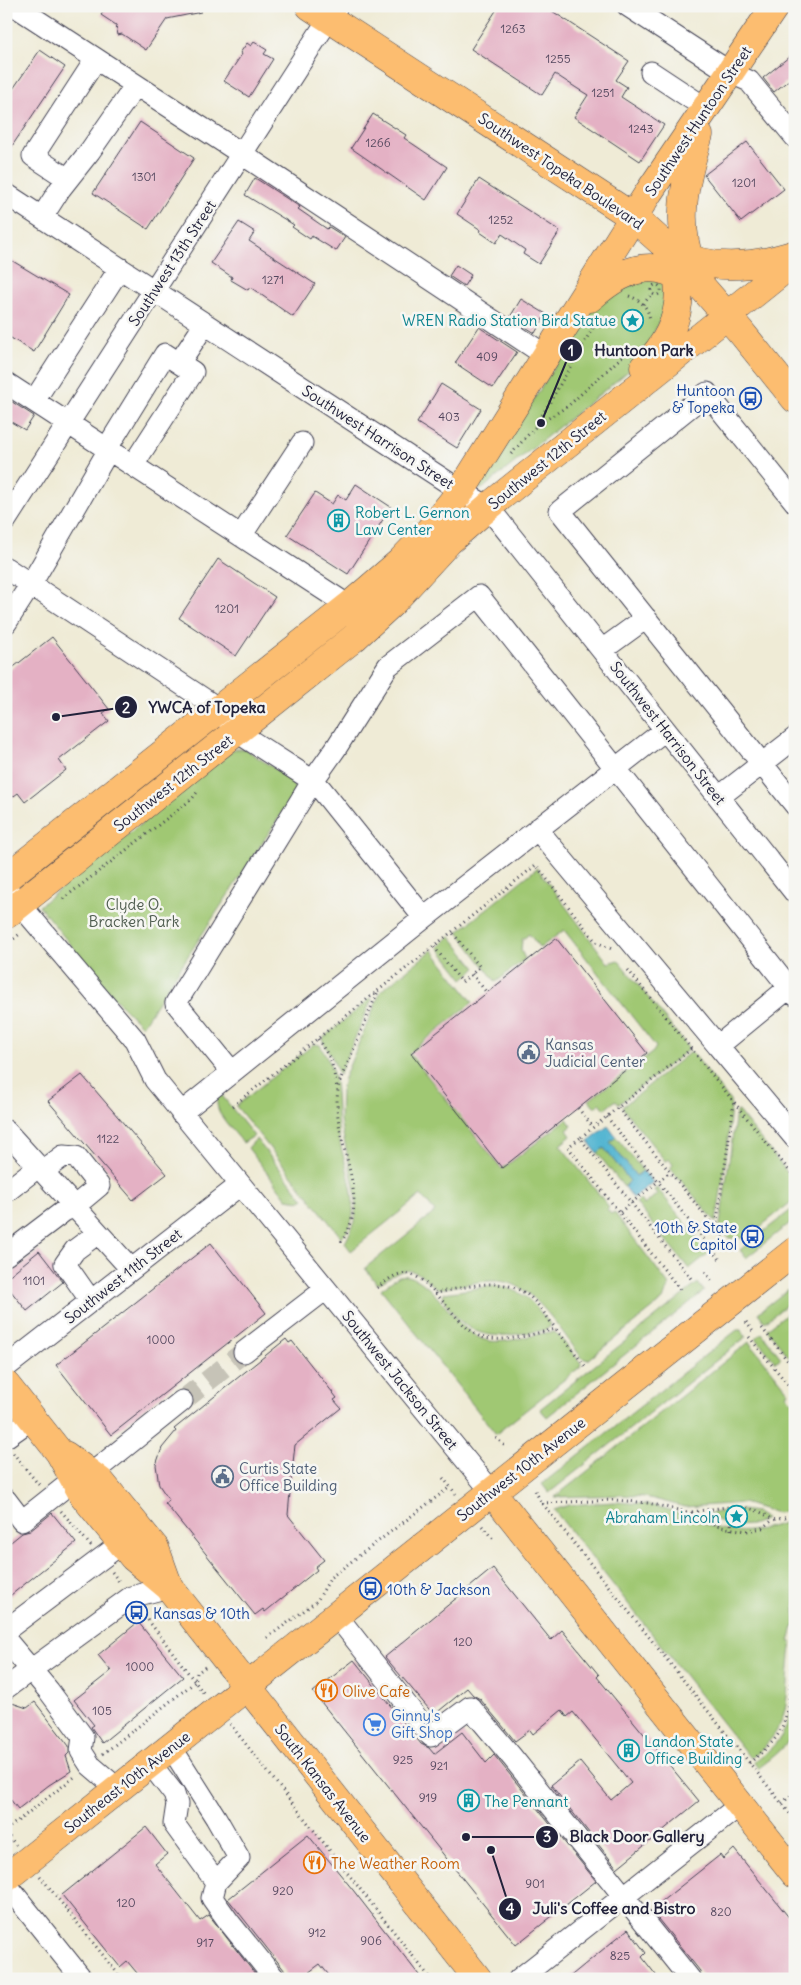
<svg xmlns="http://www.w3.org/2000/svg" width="801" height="1985" font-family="Delius,sans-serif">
<rect width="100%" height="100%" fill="#f6f6f2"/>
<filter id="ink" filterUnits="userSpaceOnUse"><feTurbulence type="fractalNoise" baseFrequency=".02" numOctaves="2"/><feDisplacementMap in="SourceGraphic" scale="10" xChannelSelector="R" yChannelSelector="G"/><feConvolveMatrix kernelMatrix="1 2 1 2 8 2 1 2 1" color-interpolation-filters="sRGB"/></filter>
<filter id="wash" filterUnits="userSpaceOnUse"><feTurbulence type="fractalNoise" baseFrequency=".0096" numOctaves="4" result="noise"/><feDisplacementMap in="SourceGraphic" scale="20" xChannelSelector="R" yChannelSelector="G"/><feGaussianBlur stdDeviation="1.12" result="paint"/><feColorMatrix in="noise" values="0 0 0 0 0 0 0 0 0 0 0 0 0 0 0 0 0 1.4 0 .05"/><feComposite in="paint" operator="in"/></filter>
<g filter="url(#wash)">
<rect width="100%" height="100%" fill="#efebd6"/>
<path fill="#a0c873" stroke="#617557" d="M658 275 673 291 641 361 482 489H479L478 487 599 297Z
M234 749H245L290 779 294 785 295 793 142 1026 112 996 39 906Z
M537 868 608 963 618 960 688 1047V1050L619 1104 616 1100 605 1109 600 1103 595 1107 589 1100 653 1052 656 1047 564 930 540 948 529 934 522 940 521 950 525 959 496 982 458 932Z
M450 936 476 968 463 979 438 947Z
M432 950 473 1002 409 1053 502 1169 567 1119 572 1126 567 1130 571 1136 560 1145 609 1207 607 1209 611 1214 614 1212 669 1285 663 1300 588 1360 582 1358C564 1335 535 1287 505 1282 487 1278 459 1286 440 1289 433 1287 430 1282 424 1277 403 1262 394 1277 377 1284L365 1268 435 1212 421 1195 351 1251 345 1243 355 1222 356 1196 340 1120 341 1091 344 1078 381 991Z
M371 998 372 999 339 1075 332 1057 323 1042V1038Z
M314 1044 320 1045C324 1052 329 1060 332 1069 339 1092 335 1118 340 1142 344 1164 367 1220 341 1237L236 1106Z
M689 1053H693L730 1101 731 1107 726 1159 716 1222 670 1168 673 1165 669 1159 666 1162 622 1107Z
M220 1093 254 1136 243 1143C234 1130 208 1109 220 1093Z
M738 1111 795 1182V1199L746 1238H729L720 1229V1224L736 1112Z
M616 1137 643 1171 636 1176 610 1142Z
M256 1139 304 1199 301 1201 287 1199 248 1148Z
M603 1147 630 1181 624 1187 597 1153Z
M657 1188 709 1253 689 1269 636 1203 640 1200 644 1205 657 1194 654 1190Z
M795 1207V1219L746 1258 740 1250Z
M399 1276C430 1270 452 1328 482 1339 503 1347 532 1333 554 1332L559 1336 581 1363 580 1367 496 1434 381 1289Z
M698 1283 704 1291 547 1417 540 1409Z
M795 1284V1298L765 1322 758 1313Z
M492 1286C524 1288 531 1301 550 1324V1327C543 1332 532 1332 524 1333 483 1340 464 1333 442 1297L444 1293Z
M795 1307V1364L767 1329Z
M737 1330H741L746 1337 549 1493 542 1484Z
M762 1333 781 1358 775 1362 756 1338Z
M749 1342 789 1392 786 1394 791 1401 795 1399V1510L777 1513 743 1503 685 1507 646 1497 622 1495 555 1497Z
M614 1502C636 1503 658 1505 679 1513L678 1517 686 1520 688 1516C697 1519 705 1524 714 1527 740 1536 761 1530 787 1522L789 1525 795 1523V1627H793L789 1641 792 1642C783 1692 798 1724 750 1758L554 1510 569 1505Z
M735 1509 756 1512 766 1519 751 1525 734 1526 735 1520H739L740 1516 735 1515Z
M728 1510V1524L708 1517V1514Z
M792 1704H795C795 1711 796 1718 795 1725 792 1744 773 1757 759 1768L754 1762C777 1745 788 1733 792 1704Z"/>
<path fill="#52b5d1" stroke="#3a6c86" d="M608 1126 616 1137 610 1142 636 1176 643 1171 653 1182 633 1198 624 1187 630 1181 604 1148 597 1153 588 1141Z"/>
<g id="blocks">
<path fill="#e4b1c4" d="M107 6H201V12L167 19 146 50 122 34 118 35 116 25 101 15Z
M499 6H555L552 11 629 61 616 80 627 87 621 97 664 125 640 161 574 117 588 95 578 89 555 74 542 95 471 49Z
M254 42 267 50 264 54 273 59 249 97 224 81 242 54 240 53 247 43 251 46Z
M40 50 65 67 6 155V99Z
M795 52V75L774 92 763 78Z
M373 114 406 135 404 138 447 167 426 200 351 148Z
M140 122 194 158 148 229 93 193Z
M747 142 784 189 741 222 704 175Z
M255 178 300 207 298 209 327 229 329 227 345 237 336 251 312 236 310 239 292 227 294 225 245 195Z
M479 179 560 231 539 264 523 254 525 250 502 234 496 243 480 232 481 230 457 214Z
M239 222 255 232 249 241 315 284 293 317 250 287 248 290 231 280 232 277 211 263Z
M6 257 69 295 34 352 6 335Z
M456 265 471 275 464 286 449 276Z
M521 299 546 314 535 333 510 317Z
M479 327 517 352 493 388 455 363Z
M441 384 481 409 457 448 417 423Z
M6 398 34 416 25 430 6 419Z
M356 484 391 507 348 574 287 535 315 493 332 504 338 495 346 500Z
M218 559 275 597 236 656 179 618Z
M52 637 109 709 103 713 109 721 59 760 66 770 25 802 18 793 6 802V673Z
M556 938 647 1053 502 1168 411 1053Z
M82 1075 167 1174 133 1200 48 1101Z
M211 1243 266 1313 111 1435 56 1365Z
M39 1251 63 1282 27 1311 6 1285V1278Z
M286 1339 289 1343 292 1341 337 1398 334 1400 341 1408 295 1445 291 1481 288 1515 324 1560 315 1567 317 1570 265 1612 263 1609 255 1615 165 1503 169 1500 159 1485 156 1465 162 1448 176 1431 174 1429Z
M52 1513 76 1543 6 1599V1546L22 1533 30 1531Z
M493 1568 551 1640 562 1630 599 1675 597 1677 699 1801 617 1868 551 1785 580 1762 611 1800 631 1783 573 1712 567 1717 562 1710 533 1734 530 1730 515 1741 480 1699 473 1695 467 1688 434 1715 385 1657Z
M138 1622 183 1677 102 1743 91 1727 94 1725 74 1700 111 1671 98 1655Z
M354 1660 421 1744 429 1748 434 1754 462 1732 486 1763 494 1755 596 1881 516 1945 313 1692Z
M6 1701 27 1708 35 1702 69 1746V1753L66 1756 71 1771 49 1785 18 1809 6 1794Z
M146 1827 167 1854 155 1864 200 1921 209 1915 259 1979H142L127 1961 120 1967 62 1895Z
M308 1835 353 1890 422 1979H332L320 1964 300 1979H287L285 1971 228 1899Z
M734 1849 795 1925V1979H702L700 1971 654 1914 665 1905 662 1901 720 1855 723 1859Z
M628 1929 646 1953 642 1957 659 1979H567Z"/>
</g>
</g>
<g filter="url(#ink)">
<use href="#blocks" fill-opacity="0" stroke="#414052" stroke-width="1"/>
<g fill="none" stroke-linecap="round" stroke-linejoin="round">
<path stroke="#c6c3b7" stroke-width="21" stroke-dasharray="21 11" stroke-linecap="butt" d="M182 1401 244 1352"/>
<defs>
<path id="minor" d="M15 6 242 154 545 355
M628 6 731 73 749 81 795 137
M651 72 707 109
M68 179 33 156 96 59
M6 194 461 491 488 507 795 893
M42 217 60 189 90 151 136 85
M6 383 349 606
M34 401 120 268
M133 465 193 372 179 363
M795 502 707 393 560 511 795 805
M6 520 337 6
M241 536 302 443
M6 568 219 709 237 732 304 775 321 789 424 918
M6 623 31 584 104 458 107 448 165 354 179 363 205 324
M602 650 646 618
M719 797 795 738
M537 829 718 1046 795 983
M6 888 135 1040 155 1080 492 1492
M718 1046 795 1138
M232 1072 176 1003 312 782 336 748 388 666 479 596 795 995
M181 1113 424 918 665 730
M6 1131 131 1269
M6 1192 39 1166
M6 1255 64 1211 75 1206 99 1186 76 1157 63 1156 43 1171
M91 1301 65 1264 75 1250 98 1233
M244 1352 326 1289
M6 1367 240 1185
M6 1437 33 1418
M91 1474 182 1401
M6 1500 22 1521 75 1479
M337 1616 431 1736 470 1707 512 1757 690 1979
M6 1630 122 1543
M6 1640 49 1691 83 1737 81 1751 90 1765 118 1789
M6 1688 131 1597 169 1587
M171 1747 216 1818 239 1858 216 1882 212 1898 229 1922 275 1979
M150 1763 174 1794 177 1804 174 1824 216 1882
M6 1884 82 1979
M519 1979 740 1805"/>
<path id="major" d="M310 6 633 217 669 249 741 332 795 399
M677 253C713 272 757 266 795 254
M694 273C674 224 684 183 699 135
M590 298C609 281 633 264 659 269 669 271 679 276 689 279
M644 367C669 342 684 311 677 275 675 267 672 259 670 252
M6 878 349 606 400 562 424 537 461 491 649 192 775 6
M6 915 354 638 392 603 449 541 488 507 795 261
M6 1385 59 1452 83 1495 133 1557 169 1587 478 1979
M65 1455 100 1481 155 1548 169 1587
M492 1492 795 1874
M6 1878 795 1251"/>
</defs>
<use href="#minor" stroke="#414052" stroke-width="23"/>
<use href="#major" stroke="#414052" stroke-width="29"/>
<path stroke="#414052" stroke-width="3" stroke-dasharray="1 4" stroke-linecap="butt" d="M651 290a5 5 0 1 1 10 0a5 5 0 1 1-10 0Z
M629 296C641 300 649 308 650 321
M643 304 652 294
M536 426 568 406 626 353
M511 454 536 426 599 317
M63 899 192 799 198 791
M6 945 21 933
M434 947 462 982 480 967 452 932
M628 970 795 1178
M472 974 487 993
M318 1039 331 1060 337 1088
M691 1049 580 1138 693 1281
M233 1106 536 865 596 942 612 949
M578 1108 593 1127
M618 1108 734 1251
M607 1117 721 1261
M580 1138 568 1147 681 1291
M620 1212 670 1172
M716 1228 734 1103
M341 1242C375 1197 330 1141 338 1090 339 1079 346 1068 350 1058 359 1036 369 1013 378 991
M705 1272 714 1283
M377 1288C384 1283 391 1276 400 1274 427 1267 453 1324 479 1336 499 1345 536 1333 556 1329L586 1367
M435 1293C465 1288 502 1274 529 1296 539 1304 547 1318 556 1329
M746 1322 754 1333
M762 1328 795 1370
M749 1337 795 1393
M496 1438 507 1448
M13 1453 39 1485
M443 1478 456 1494
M535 1491 542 1503 795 1820
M542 1503 615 1500 648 1503 691 1513 720 1527 747 1531 762 1528 773 1520 795 1516
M61 1511 91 1546
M692 1512C721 1508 748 1500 773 1520
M482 1526 493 1539
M731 1530 732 1507
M112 1572 120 1583
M142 1612 205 1695
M267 1638 317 1601 331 1577 450 1487
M789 1699 795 1643
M230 1724 431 1979
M103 1754 195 1682 197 1673 205 1667
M749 1763C775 1742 785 1732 789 1699H795
M782 1803 795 1792
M6 1830 77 1775
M6 1833 16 1845
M40 1876 122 1979"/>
<use href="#minor" stroke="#fff" stroke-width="21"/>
<use href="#major" stroke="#fcbd6f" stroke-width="28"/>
</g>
</g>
<defs>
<symbol id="sight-ring" viewBox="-11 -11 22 22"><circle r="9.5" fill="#f6f6f2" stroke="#0f9aa8" stroke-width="1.5"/><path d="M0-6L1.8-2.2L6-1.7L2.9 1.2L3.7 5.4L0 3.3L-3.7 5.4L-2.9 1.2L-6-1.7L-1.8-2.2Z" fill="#0f9aa8"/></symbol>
<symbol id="bus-ring" viewBox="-11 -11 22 22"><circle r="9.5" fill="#f6f6f2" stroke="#1a4fb4" stroke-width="1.5"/><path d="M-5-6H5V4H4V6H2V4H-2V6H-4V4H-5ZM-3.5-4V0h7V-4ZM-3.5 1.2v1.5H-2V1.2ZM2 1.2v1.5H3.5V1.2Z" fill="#1a4fb4"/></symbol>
<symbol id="building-ring" viewBox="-11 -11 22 22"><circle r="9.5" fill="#f6f6f2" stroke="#0f9aa8" stroke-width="1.5"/><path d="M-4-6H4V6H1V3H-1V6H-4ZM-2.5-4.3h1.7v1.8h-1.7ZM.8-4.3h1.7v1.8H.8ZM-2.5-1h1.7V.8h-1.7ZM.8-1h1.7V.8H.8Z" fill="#0f9aa8"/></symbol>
<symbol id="civic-ring" viewBox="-11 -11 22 22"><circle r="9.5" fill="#f6f6f2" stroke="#5c6f8a" stroke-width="1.5"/><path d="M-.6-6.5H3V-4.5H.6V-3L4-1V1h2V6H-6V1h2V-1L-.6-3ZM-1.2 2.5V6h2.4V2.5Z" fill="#5c6f8a"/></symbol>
<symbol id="restaurant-ring" viewBox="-11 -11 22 22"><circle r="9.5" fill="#f6f6f2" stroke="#e8710a" stroke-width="1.5"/><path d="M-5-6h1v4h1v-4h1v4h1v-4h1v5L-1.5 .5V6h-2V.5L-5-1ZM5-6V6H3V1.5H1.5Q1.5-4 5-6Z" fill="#e8710a"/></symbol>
<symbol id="supermarket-ring" viewBox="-11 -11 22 22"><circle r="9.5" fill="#f6f6f2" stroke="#3f7fe0" stroke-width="1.5"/><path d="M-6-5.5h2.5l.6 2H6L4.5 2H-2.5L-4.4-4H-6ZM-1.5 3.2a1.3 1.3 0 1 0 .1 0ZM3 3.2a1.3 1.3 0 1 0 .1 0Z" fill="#3f7fe0"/></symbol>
</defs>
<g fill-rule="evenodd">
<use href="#sight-ring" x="620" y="308" width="25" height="25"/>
<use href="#bus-ring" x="738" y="386" width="25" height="25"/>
<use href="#building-ring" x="326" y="508" width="25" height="25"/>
<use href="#civic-ring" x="516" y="1040" width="25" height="25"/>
<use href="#bus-ring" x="740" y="1224" width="25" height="25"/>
<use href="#civic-ring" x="210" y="1464" width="25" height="25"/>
<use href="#sight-ring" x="724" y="1504" width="25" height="25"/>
<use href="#bus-ring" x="358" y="1576" width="25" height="25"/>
<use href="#bus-ring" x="124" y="1600" width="25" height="25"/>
<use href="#restaurant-ring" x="314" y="1678" width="25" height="25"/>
<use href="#supermarket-ring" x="362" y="1712" width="25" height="25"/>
<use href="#building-ring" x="616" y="1738" width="25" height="25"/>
<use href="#building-ring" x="456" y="1788" width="25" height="25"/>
<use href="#restaurant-ring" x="302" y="1850" width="25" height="25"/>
</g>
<g text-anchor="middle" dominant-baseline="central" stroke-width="5" stroke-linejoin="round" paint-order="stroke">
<g font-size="12" fill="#52465d">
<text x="513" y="28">1263</text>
<text x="558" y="58">1255</text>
<text x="603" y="92">1251</text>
<text x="641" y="128">1243</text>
<text x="378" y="142">1266</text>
<text x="144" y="176">1301</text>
<text x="744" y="182">1201</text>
<text x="501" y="219">1252</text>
<text x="273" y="279">1271</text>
<text x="487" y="356">409</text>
<text x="449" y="416">403</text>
<text x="227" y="608">1201</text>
<text x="108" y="1138">1122</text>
<text x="34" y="1280">1101</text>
<text x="161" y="1339">1000</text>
<text x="463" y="1641">120</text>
<text x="140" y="1666">1000</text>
<text x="102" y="1710">105</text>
<text x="403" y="1759">925</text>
<text x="439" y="1765">921</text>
<text x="428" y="1797">919</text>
<text x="535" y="1883">901</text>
<text x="283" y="1890">920</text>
<text x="126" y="1902">120</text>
<text x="721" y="1911">820</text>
<text x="317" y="1932">912</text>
<text x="371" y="1940">906</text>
<text x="205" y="1942">917</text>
<text x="620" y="1955">825</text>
</g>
<g font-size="15" fill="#22223b" stroke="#f6f6f2">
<text transform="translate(698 121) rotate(-56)">Southwest Huntoon Street</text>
<text transform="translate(561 171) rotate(34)">Southwest Topeka Boulevard</text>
<text transform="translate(172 263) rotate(-57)">Southwest 13th Street</text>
<text transform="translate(378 437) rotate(33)">Southwest Harrison Street</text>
<text transform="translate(547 460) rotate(-39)">Southwest 12th Street</text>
<text transform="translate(668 733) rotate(52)">Southwest Harrison Street</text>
<text transform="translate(173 783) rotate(-38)">Southwest 12th Street</text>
<text transform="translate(123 1276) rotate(-38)">Southwest 11th Street</text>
<text transform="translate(400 1380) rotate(51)">Southwest Jackson Street</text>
<text transform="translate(521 1469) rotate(-38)">Southwest 10th Avenue</text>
<text transform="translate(127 1782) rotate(-38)">Southeast 10th Avenue</text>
<text transform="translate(323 1783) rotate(52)">South Kansas Avenue</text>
</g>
<g font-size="15" fill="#0d838f" stroke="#f6f6f2" text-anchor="start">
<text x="616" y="320" text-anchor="end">WREN Radio Station Bird Statue</text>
<text x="355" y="512">Robert L. Gernon<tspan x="355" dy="17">Law Center</tspan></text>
<text x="720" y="1517" text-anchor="end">Abraham Lincoln</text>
<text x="644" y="1741">Landon State<tspan x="644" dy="17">Office Building</tspan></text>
<text x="484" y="1801">The Pennant</text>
</g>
<g font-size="15" fill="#164399" stroke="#f6f6f2" text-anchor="end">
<text x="735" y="390">Huntoon<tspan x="735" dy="17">&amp; Topeka</tspan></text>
<text x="737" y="1227">10th &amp; State<tspan x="737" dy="17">Capitol</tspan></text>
<text x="387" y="1589" text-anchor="start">10th &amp; Jackson</text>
<text x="153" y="1613" text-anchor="start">Kansas &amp; 10th</text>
</g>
<g font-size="15" fill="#4e5c4f" stroke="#f6f6f2">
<text x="134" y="904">Clyde O.<tspan x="134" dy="17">Bracken Park</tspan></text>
</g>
<g font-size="15" fill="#4e5e75" stroke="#f6f6f2" text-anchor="start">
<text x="545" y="1044">Kansas<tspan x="545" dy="17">Judicial Center</tspan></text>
<text x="239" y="1468">Curtis State<tspan x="239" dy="17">Office Building</tspan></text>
</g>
<g font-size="15" fill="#c56008" stroke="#f6f6f2" text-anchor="start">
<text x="342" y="1691">Olive Cafe</text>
<text x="331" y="1863">The Weather Room</text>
</g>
<g font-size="15" fill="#366cbe" stroke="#f6f6f2" text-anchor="start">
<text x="391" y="1715">Ginny's<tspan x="391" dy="17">Gift Shop</tspan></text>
</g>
</g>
<path fill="none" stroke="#22223b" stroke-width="2" d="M541 423L571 350M56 717L126 707M466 1837L547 1837M491 1850L510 1909"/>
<g fill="#22223b" stroke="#f6f6f2" stroke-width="2">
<circle cx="541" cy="423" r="5"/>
<circle cx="56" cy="717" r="5"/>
<circle cx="466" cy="1837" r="5"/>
<circle cx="491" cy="1850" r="5"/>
<circle cx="571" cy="350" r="12"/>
<circle cx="126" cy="707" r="12"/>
<circle cx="547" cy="1837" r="12"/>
<circle cx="510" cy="1909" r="12"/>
</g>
<g font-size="15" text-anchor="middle" font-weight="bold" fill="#fff">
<text x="571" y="356">1</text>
<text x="126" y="713">2</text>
<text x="547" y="1842">3</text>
<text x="510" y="1914">4</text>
</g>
<g font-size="16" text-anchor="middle" font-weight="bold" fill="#22223b" stroke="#f6f6f2" stroke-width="5" stroke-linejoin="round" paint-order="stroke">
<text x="644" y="356">Huntoon Park</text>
<text x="207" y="713">YWCA of Topeka</text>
<text x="637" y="1842">Black Door Gallery</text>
<text x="614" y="1914">Juli's Coffee and Bistro</text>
</g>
<rect width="801" height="1985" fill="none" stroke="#f6f6f2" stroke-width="25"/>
</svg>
